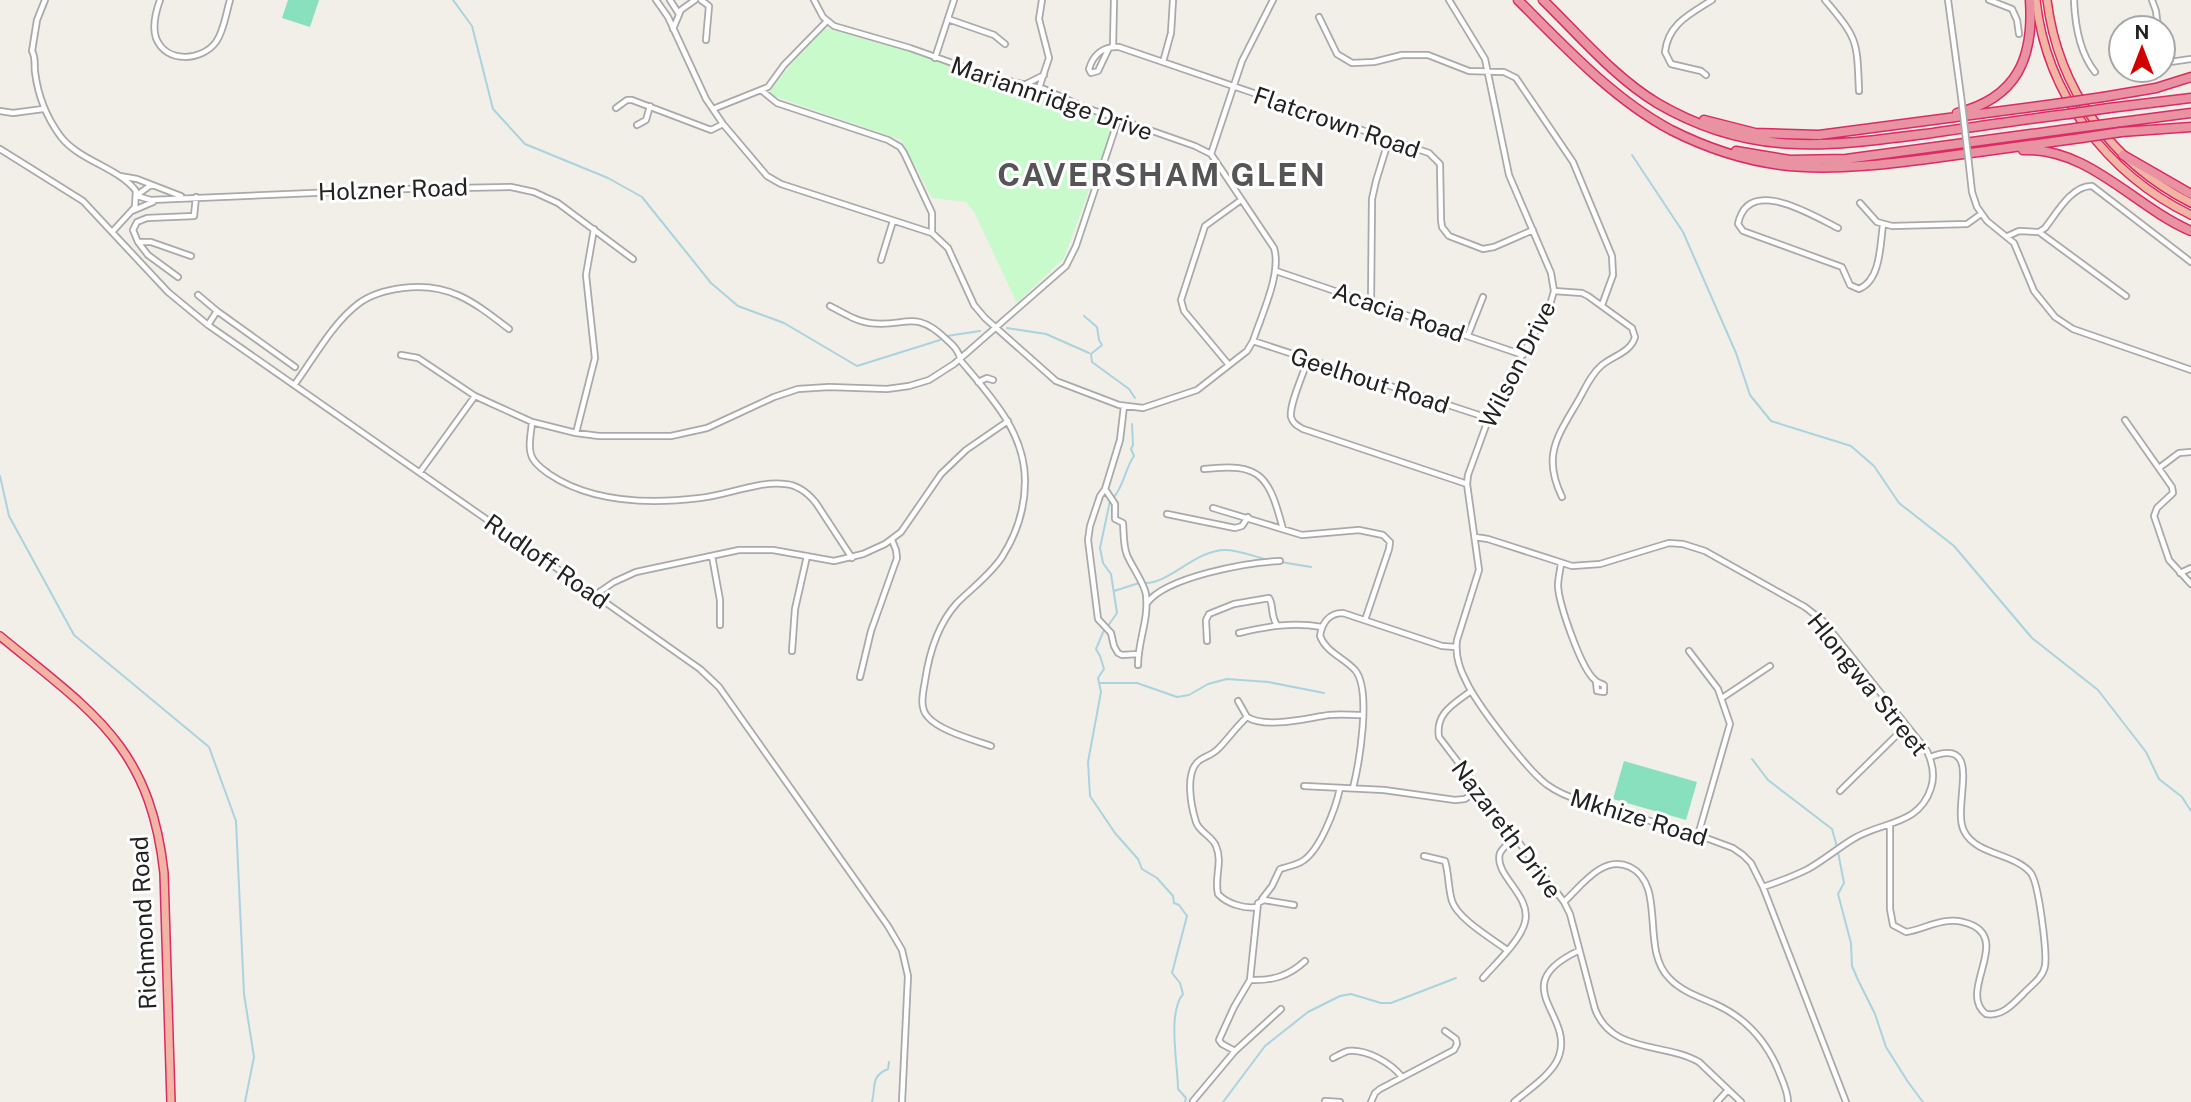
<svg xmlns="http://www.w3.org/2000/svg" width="2191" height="1102" font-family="'Public Sans',sans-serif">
<rect width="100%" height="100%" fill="#f2efe9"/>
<path fill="#c8facc" d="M826 28 900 49 1025 91 1037 92 1114 123 1064 258 1017 303 974 212 966 202 932 198 901 140 768 94 791 64Z"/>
<path fill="#88e0be" d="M288 0H319L310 27 282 18Z
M1624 761 1697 782 1686 820 1613 799Z"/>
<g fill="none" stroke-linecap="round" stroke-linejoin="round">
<path stroke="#aad3df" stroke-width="2" d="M453 0 472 26 493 109 525 144 608 178 642 197 711 283 738 306 784 323 857 366 940 340
M1632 155 1683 232 1736 353 1750 395 1771 421 1851 446 1874 466 1899 503 1954 546 2032 638 2098 690 2146 752 2159 779 2182 797 2191 811
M1084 316 1097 327 1099 340 1102 345 1091 354 1092 362 1129 389 1135 398
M1007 328 1046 334 1089 353
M947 336 980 331
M0 476 9 516 74 635 209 747 236 821 244 994 254 1057 245 1102
M1114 497C1124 485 1125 469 1134 456L1131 449 1133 445 1132 424
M1281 562 1311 567
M1144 583C1168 585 1195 550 1225 550 1239 550 1255 557 1269 560
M1114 591 1139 583
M1108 626 1117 613 1111 574 1103 563 1100 548 1110 501
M1104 630 1096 649 1100 656 1104 669 1098 678 1101 692 1088 762 1090 796 1115 833 1138 859 1142 869 1157 878 1173 896 1174 903 1179 905 1187 916 1172 973 1180 983 1183 994C1167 1013 1178 1065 1178 1089L1186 1098 1185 1102
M1101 683H1137L1177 697 1189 695 1208 684 1227 679 1268 682 1324 693
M1752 759 1768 780 1832 829 1837 847
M1838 852 1844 883 1838 894 1851 943 1852 966 1858 980 1875 1014 1886 1047 1908 1082 1923 1102
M872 1102C876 1088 870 1076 888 1069L889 1062
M1223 1102 1265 1046 1308 1012 1340 996 1351 994 1381 1003H1391L1456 978"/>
<defs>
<path id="minor" d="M45 0 37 20 32 51C36 58 34 64 35 72 38 96 46 117 61 137 80 161 119 168 136 191L135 207 113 231
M160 0C156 11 152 26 156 38 166 64 202 61 216 42 224 31 226 13 230 0
M656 0 668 17 706 99 723 124 767 176 781 184 932 233 948 248 974 305 985 318 1056 381 1119 405 1143 408 1197 390 1247 351 1253 341C1261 316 1282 273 1274 248L1211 154 1195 146 1081 106 1044 89 992 77 910 48 834 26 823 17 814 0
M670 0 679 14
M701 0 709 6 706 40
M1449 0 1485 59 1509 175 1551 273 1554 291 1550 305 1492 409 1468 475 1467 484 1479 570 1457 640C1455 654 1459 668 1466 681 1477 705 1526 768 1546 784 1558 793 1571 798 1585 802L1698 835 1733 848 1743 855 1751 863 1763 887 1846 1102
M1825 0C1858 39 1857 40 1859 91
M1948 0 1961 96
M1989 0 2012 9 2017 20 2019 34
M2074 0C2075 25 2079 52 2095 72
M2152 0 2156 11 2158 28
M1319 17 1337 54 1352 63 1374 62 1402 55H1428L1469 71 1504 72 1516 78 1573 162 1612 256 1613 275 1602 305
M948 19 994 35 1005 44
M673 29 681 10 695 0
M1113 46 1114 0
M1109 48 1098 71 1091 73 1089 69C1093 55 1103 46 1119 47L1429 153 1440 164 1441 220 1442 227 1449 236 1483 249 1494 247 1533 230
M935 58 954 0
M2163 58 2170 62 2191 59
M1163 62 1171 33 1173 0
M1706 75 1701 71 1671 64 1665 52C1668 24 1690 14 1712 0
M1024 85 1044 75
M1039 88 1049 58 1039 19 1042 0
M761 90 777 103 888 140 900 147 904 153 932 213V233
M616 108 627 100H632L711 130 723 124
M713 109 768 87 784 65 827 21
M0 111 13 113 43 109
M637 125 646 120 650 106
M0 149 83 201 168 292 208 325 595 595 700 669 719 687 888 926 902 950 908 976 902 1102
M1211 154 1242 61 1273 0
M1969 165 1972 192 1977 207 1987 221 2014 243 2034 291 2055 317 2073 329 2191 370
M120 176 137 179 181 196
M137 195 151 185
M137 196 151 200 406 189 511 187 534 192 558 203 633 259
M1860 203 1877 222 1892 226 1967 224 1981 214
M132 211 153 202
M1838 228C1812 215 1748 175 1738 224L1743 231 1842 267 1850 285 1859 289C1881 280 1880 245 1883 225
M2039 232 2045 228C2056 214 2072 185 2092 186L2191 262
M2008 236 2019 231 2039 232 2126 296
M138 242 148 255 178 277
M191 256 151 242H138L133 230 137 222 147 218 194 216 196 197
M881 260 893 221
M1276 271 1523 355
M1554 291 1582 293 1588 296 1632 328 1635 337C1631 352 1613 356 1602 365 1591 374 1585 389 1578 401 1557 437 1542 456 1562 497
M198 295 217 311
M1371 303 1372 199 1376 181 1389 139
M830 306C843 313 856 321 870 323 905 328 914 308 946 339 954 346 959 351 961 361 991 397 1025 432 1025 481 1025 508 1016 535 1002 557 990 575 972 588 957 603 938 624 929 654 925 681 923 693 919 708 928 717 940 731 974 740 991 746
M208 325 217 311 295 367
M1468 335 1483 297
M1253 341 1488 418
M401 355 418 358 475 396 532 422 576 433 599 436H671L707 428 774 397 798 389 829 387 887 389 909 386 929 380 954 364 1066 266 1076 246 1118 120
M1308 359C1304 373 1289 404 1291 417 1293 424 1298 426 1303 429L1467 484
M1229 365 1184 311 1181 300 1205 226 1241 200
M978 382 987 378 993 380
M295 384C314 358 332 324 358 304 371 294 387 290 403 288 449 282 474 302 509 329
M1124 406 1120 440 1105 489 1115 504V519L1123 523C1124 534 1123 545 1127 555 1132 567 1145 584 1146 595 1149 620 1138 640 1138 665
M2125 420 2172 487 2173 493 2157 508 2154 516 2169 560 2191 584
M532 422C531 434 527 449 533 459 537 466 544 470 549 474 592 503 651 504 700 498 728 495 757 481 785 484 798 485 808 493 816 503L852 558
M576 433 595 358 586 275 594 229
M2159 468 2179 453 2191 452
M1204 469C1262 462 1269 477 1283 529
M420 472 475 396
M1105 489 1100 496 1090 526 1088 540 1098 619 1111 633 1114 646 1118 653 1122 655 1138 654
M1213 508 1302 535 1359 530 1383 535 1390 542 1389 549 1365 620
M1167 514 1235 528 1242 526 1248 517
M1475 537 1488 539 1572 566 1600 564 1669 543 1683 544 1705 551 1805 607 1823 621 1927 751C1932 762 1935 776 1931 788 1919 826 1882 821 1853 839 1838 848 1824 860 1808 869 1794 876 1778 882 1763 887
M712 556 720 600V625
M1561 564C1560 571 1558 579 1558 586 1559 604 1581 669 1595 680 1597 683 1601 683 1604 685V692L1597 691 1596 682
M2180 573 2191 568
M595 595 614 582 636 572 739 550H773L834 561 863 554 885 544 901 532 941 474 966 450 1008 421
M1147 603C1166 577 1248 562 1280 561
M1239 633C1268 626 1293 622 1322 627
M1207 641 1206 620 1209 614 1234 604 1269 598C1274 605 1270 615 1277 625
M792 651 795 609 807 556
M1689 651 1718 689 1730 724 1698 835
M860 677 871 631 897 558 896 550 892 540
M1471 691C1454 704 1435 713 1439 737L1564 902 1570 914 1595 1009C1612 1054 1664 1042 1699 1062L1741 1102
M1722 698 1770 666
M1238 701 1247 717C1266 729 1307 718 1329 715 1340 714 1351 715 1362 715
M1247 717C1236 727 1228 739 1218 749 1212 755 1206 756 1200 760 1184 771 1191 806 1196 822 1199 832 1212 836 1216 846 1223 862 1214 878 1218 894 1227 904 1245 909 1257 907
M1304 786 1384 790 1455 800 1465 799 1478 790
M1353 788C1359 764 1372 690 1355 670 1344 658 1326 652 1320 636 1322 623 1329 613 1343 613L1442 646 1456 647
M1840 791 1906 726
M1890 826V909L1893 925 1906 932C1920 930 1934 922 1948 921 1957 920 1966 922 1974 926 2008 944 1958 993 1986 1014 2003 1017 2015 1002 2026 991 2033 984 2043 977 2045 966 2047 953 2039 881 2030 872 2013 853 1976 855 1964 831 1951 806 1986 735 1930 757
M1424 856 1445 861C1449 874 1448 888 1452 901 1458 919 1491 938 1507 950
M1262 899 1272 886 1280 869C1287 867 1295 865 1301 862 1320 852 1336 807 1340 788
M1564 902C1581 886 1603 854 1630 867 1667 885 1640 949 1669 978 1681 991 1699 997 1715 1004 1744 1017 1764 1038 1777 1067 1781 1078 1788 1090 1788 1102
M1483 978C1495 964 1521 940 1525 922 1532 895 1493 875 1500 853 1503 847 1510 842 1515 838
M1250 980C1272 981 1289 976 1305 961
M1235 1051 1222 1044 1219 1040 1234 1007 1250 980 1258 903 1264 900 1294 905
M1333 1058C1337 1056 1344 1052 1348 1051 1367 1049 1391 1063 1402 1077
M1193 1101 1235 1051 1281 1009
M1325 1101 1340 1102
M1371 1102 1375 1093 1380 1089 1454 1050 1457 1044 1456 1039 1445 1031
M1514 1102C1528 1090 1553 1074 1559 1056 1574 1014 1505 986 1578 951
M1717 1102 1728 1090"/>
<path id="trunk" d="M2036 0C2046 94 2107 174 2191 215
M2047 0C2058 89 2111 162 2191 203
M0 636C92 712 150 745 164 873L171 1102"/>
<path id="motorway" d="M1518 0C1564 46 1613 99 1671 130 1766 178 1833 171 1934 158 1983 151 2032 145 2081 138
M1543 0C1579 35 1614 77 1657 103 1749 157 1825 147 1925 134 1973 127 2020 120 2068 114
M2103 97 2156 88 2191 77
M2109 108 2191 98
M1957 113C2017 98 2034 58 2030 0
M1704 120 1755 133 1819 135 2062 103
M2114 123 2191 113
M2121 132 2191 127
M2023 150C2090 148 2133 206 2191 231
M1736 151 1790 160 1846 159 2076 128
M2123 155 2191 194"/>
</defs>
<use href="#minor" stroke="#a9a9a9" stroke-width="8"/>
<use href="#trunk" stroke="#dc2a67" stroke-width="10"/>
<use href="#motorway" stroke="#dc2a67" stroke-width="11"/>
<use href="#minor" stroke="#fff" stroke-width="4.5"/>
<use href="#trunk" stroke="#f2b4a3" stroke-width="7"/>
<use href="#motorway" stroke="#e892a2" stroke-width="8"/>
<defs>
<path id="minor-bridge" d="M1961 96 1969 165"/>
<path id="motorway-bridge" d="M2062 103 2103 97
M2068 114 2109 108
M2076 128 2114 123
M2081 138 2121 132"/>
</defs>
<use href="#minor-bridge" stroke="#a9a9a9" stroke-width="8" stroke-linecap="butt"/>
<use href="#motorway-bridge" stroke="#dc2a67" stroke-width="11" stroke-linecap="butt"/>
<use href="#minor-bridge" stroke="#fff" stroke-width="4.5"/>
<use href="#motorway-bridge" stroke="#e892a2" stroke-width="8"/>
</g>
<g text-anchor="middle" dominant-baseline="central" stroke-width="6" stroke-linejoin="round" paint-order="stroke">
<g font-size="24" fill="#222" stroke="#fff">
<text transform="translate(1052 98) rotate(19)">Mariannridge Drive</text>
<text transform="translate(1337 122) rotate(19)">Flatcrown Road</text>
<text transform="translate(393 189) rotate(-2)">Holzner Road</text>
<text transform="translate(1399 312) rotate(19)">Acacia Road</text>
<text transform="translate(1517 364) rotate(-63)">Wilson Drive</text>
<text transform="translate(1370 380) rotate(18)">Geelhout Road</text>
<text transform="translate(547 561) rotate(35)">Rudloff Road</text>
<text transform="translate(1868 684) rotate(51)">Hlongwa Street</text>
<text transform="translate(1639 817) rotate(17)">Mkhize Road</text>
<text transform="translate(1507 829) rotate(53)">Nazareth Drive</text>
<text transform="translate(143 923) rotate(-93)">Richmond Road</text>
</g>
<g font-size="32" font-weight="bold" letter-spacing="2" fill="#555" stroke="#fff">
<text x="1162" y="174">CAVERSHAM GLEN</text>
</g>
</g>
<g transform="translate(2142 49)"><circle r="33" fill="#ffffff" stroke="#a7a7a7" stroke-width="2"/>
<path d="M0-5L12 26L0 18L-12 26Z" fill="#d40000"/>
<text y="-10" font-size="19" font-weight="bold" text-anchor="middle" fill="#222222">N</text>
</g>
</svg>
